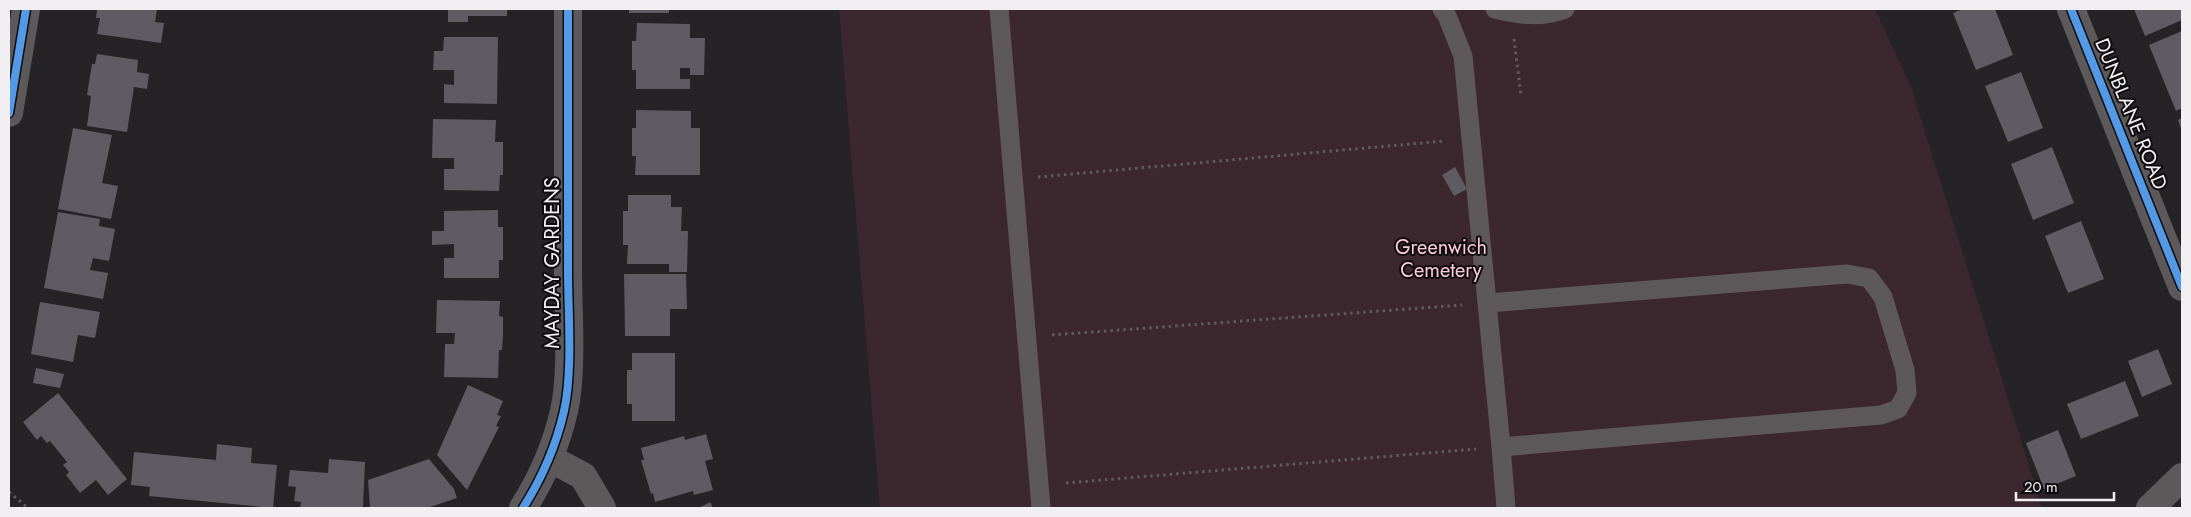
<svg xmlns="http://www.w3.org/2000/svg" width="2191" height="517" font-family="Jost,sans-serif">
<rect width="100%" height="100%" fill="#252325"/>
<path fill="#3d272e" d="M839 9H1875L1911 87 2042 508H880Z"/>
<path fill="#5e5b62" d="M97 9H157L155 22 164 23 161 43 97 34 100 18H96Z
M448 9H507V16H468V22H448Z
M629 9H669V13H629Z
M1963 9H1995L2013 55 1976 70 1953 13Z
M2134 9H2182V20L2145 36Z
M637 23 690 24V38H705L704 75H690V68H680V79H690V89H636V70H632V41H636Z
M2182 31V108L2176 111 2149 45Z
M444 37H498L497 104 444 103V84L454 85V70H433L434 51H443Z
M97 54 138 60 137 72 149 74 147 89 134 87 127 132 87 126 91 96 87 95 92 64H95Z
M2021 72 2043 128 2008 142 1985 86Z
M636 110 691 111V128H700V175H635L636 156H632V128H636Z
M2182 118V131L2178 120Z
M433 119 496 120 495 142H503V175H500L499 191 444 190V169H454V158H432Z
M73 128 112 135 102 183 118 186 111 219 58 209Z
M2052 147 2074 203 2033 220 2011 164Z
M1455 167 1467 189 1454 196 1442 175Z
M628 195H671V207H682L681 231H688L687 272H669V264H627L628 245H623V211H628Z
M498 210V227H503V260H499V278H444V258H454V244L432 245V231H444V211Z
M58 212 100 219 99 226 115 229 109 261 93 258 90 270 108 273 103 299 44 288Z
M2081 221 2104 279 2068 293 2045 236Z
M624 274H686L687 309H670V336H625Z
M437 300 500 301 499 316 503 317V334L502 350H499L498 378 444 377 445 344H454L455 333H436Z
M40 302 100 312 95 338 78 335 73 362 31 354Z
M2158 349 2172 384 2142 397 2128 361Z
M632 353H675V421H632V404H627V370H632Z
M36 368 64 374 60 388 33 383Z
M2125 381 2139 416 2081 439 2067 404Z
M468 385 503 401 497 415 501 416 496 426 499 427 467 490 437 455Z
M58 393 127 479 108 495 96 480 80 493 66 475 69 472 63 465 67 462 50 441 47 443 41 436 37 440 23 422Z
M2058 430 2076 476 2044 489 2026 443Z
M706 434 713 459 705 461 713 490 694 495 693 491 655 502 653 493 651 494 641 460H644L641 448 684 436 685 440Z
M217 444 252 448 251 463 277 465 273 508 149 496 150 487 131 485 134 452 216 460Z
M329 459 365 462 363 508H300L301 502 294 501 296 487 288 486 290 470 328 473Z
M429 459 454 489 457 498 427 508H370L368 480Z
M710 502 713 508H699Z"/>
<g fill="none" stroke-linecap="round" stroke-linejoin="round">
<path stroke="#5e5b5d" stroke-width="3" stroke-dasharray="2.5 4" stroke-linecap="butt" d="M1514 39 1521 95
M1038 177 1445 141
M1052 335 1462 305
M1066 483 1476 449
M9 492 28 508"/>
<path stroke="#5d595b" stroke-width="19" d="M999 9 1041 508
M1442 9 1447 16 1463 56 1501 447
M1495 9C1518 15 1541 18 1565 9
M1488 303 1847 274 1869 278 1883 297 1905 370 1907 393 1898 409 1881 415 1501 447 1506 508"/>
<path stroke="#5d595b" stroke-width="28" d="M2071 9 2182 287
M549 458 583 476 602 508
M523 508C542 478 556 446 564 411 573 371 568 312 568 271 568 183 568 96 568 9
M2150 508 2182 477"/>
<path stroke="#5d595b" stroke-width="28" d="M9 113 26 9"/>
<defs>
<path id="cycleway" d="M2071 9 2182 287
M9 113 26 9
M523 508C542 478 556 446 564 411 573 371 568 312 568 271 568 183 568 96 568 9"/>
</defs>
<use href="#cycleway" stroke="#0e0c0e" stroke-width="11"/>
<use href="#cycleway" stroke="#5399e6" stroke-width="8"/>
</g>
<g text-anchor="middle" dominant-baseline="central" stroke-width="4" stroke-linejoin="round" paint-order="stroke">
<g font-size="20" fill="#f2eff2" stroke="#0e0c0e">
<text transform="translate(2131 114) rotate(68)">DUNBLANE ROAD</text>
<text transform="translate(552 263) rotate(-90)">MAYDAY GARDENS</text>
</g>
<g font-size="20" fill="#fdcad8" stroke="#0e0c0e">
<text x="1441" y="247">Greenwich<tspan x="1441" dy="23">Cemetery</tspan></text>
</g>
</g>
<rect width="2191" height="517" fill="none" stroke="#f2eff2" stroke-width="20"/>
<path d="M2016 492v8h98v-8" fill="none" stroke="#f2eff2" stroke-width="2.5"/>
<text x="2024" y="492" font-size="15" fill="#f2eff2" stroke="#0e0c0e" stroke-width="4" paint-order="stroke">20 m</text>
</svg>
